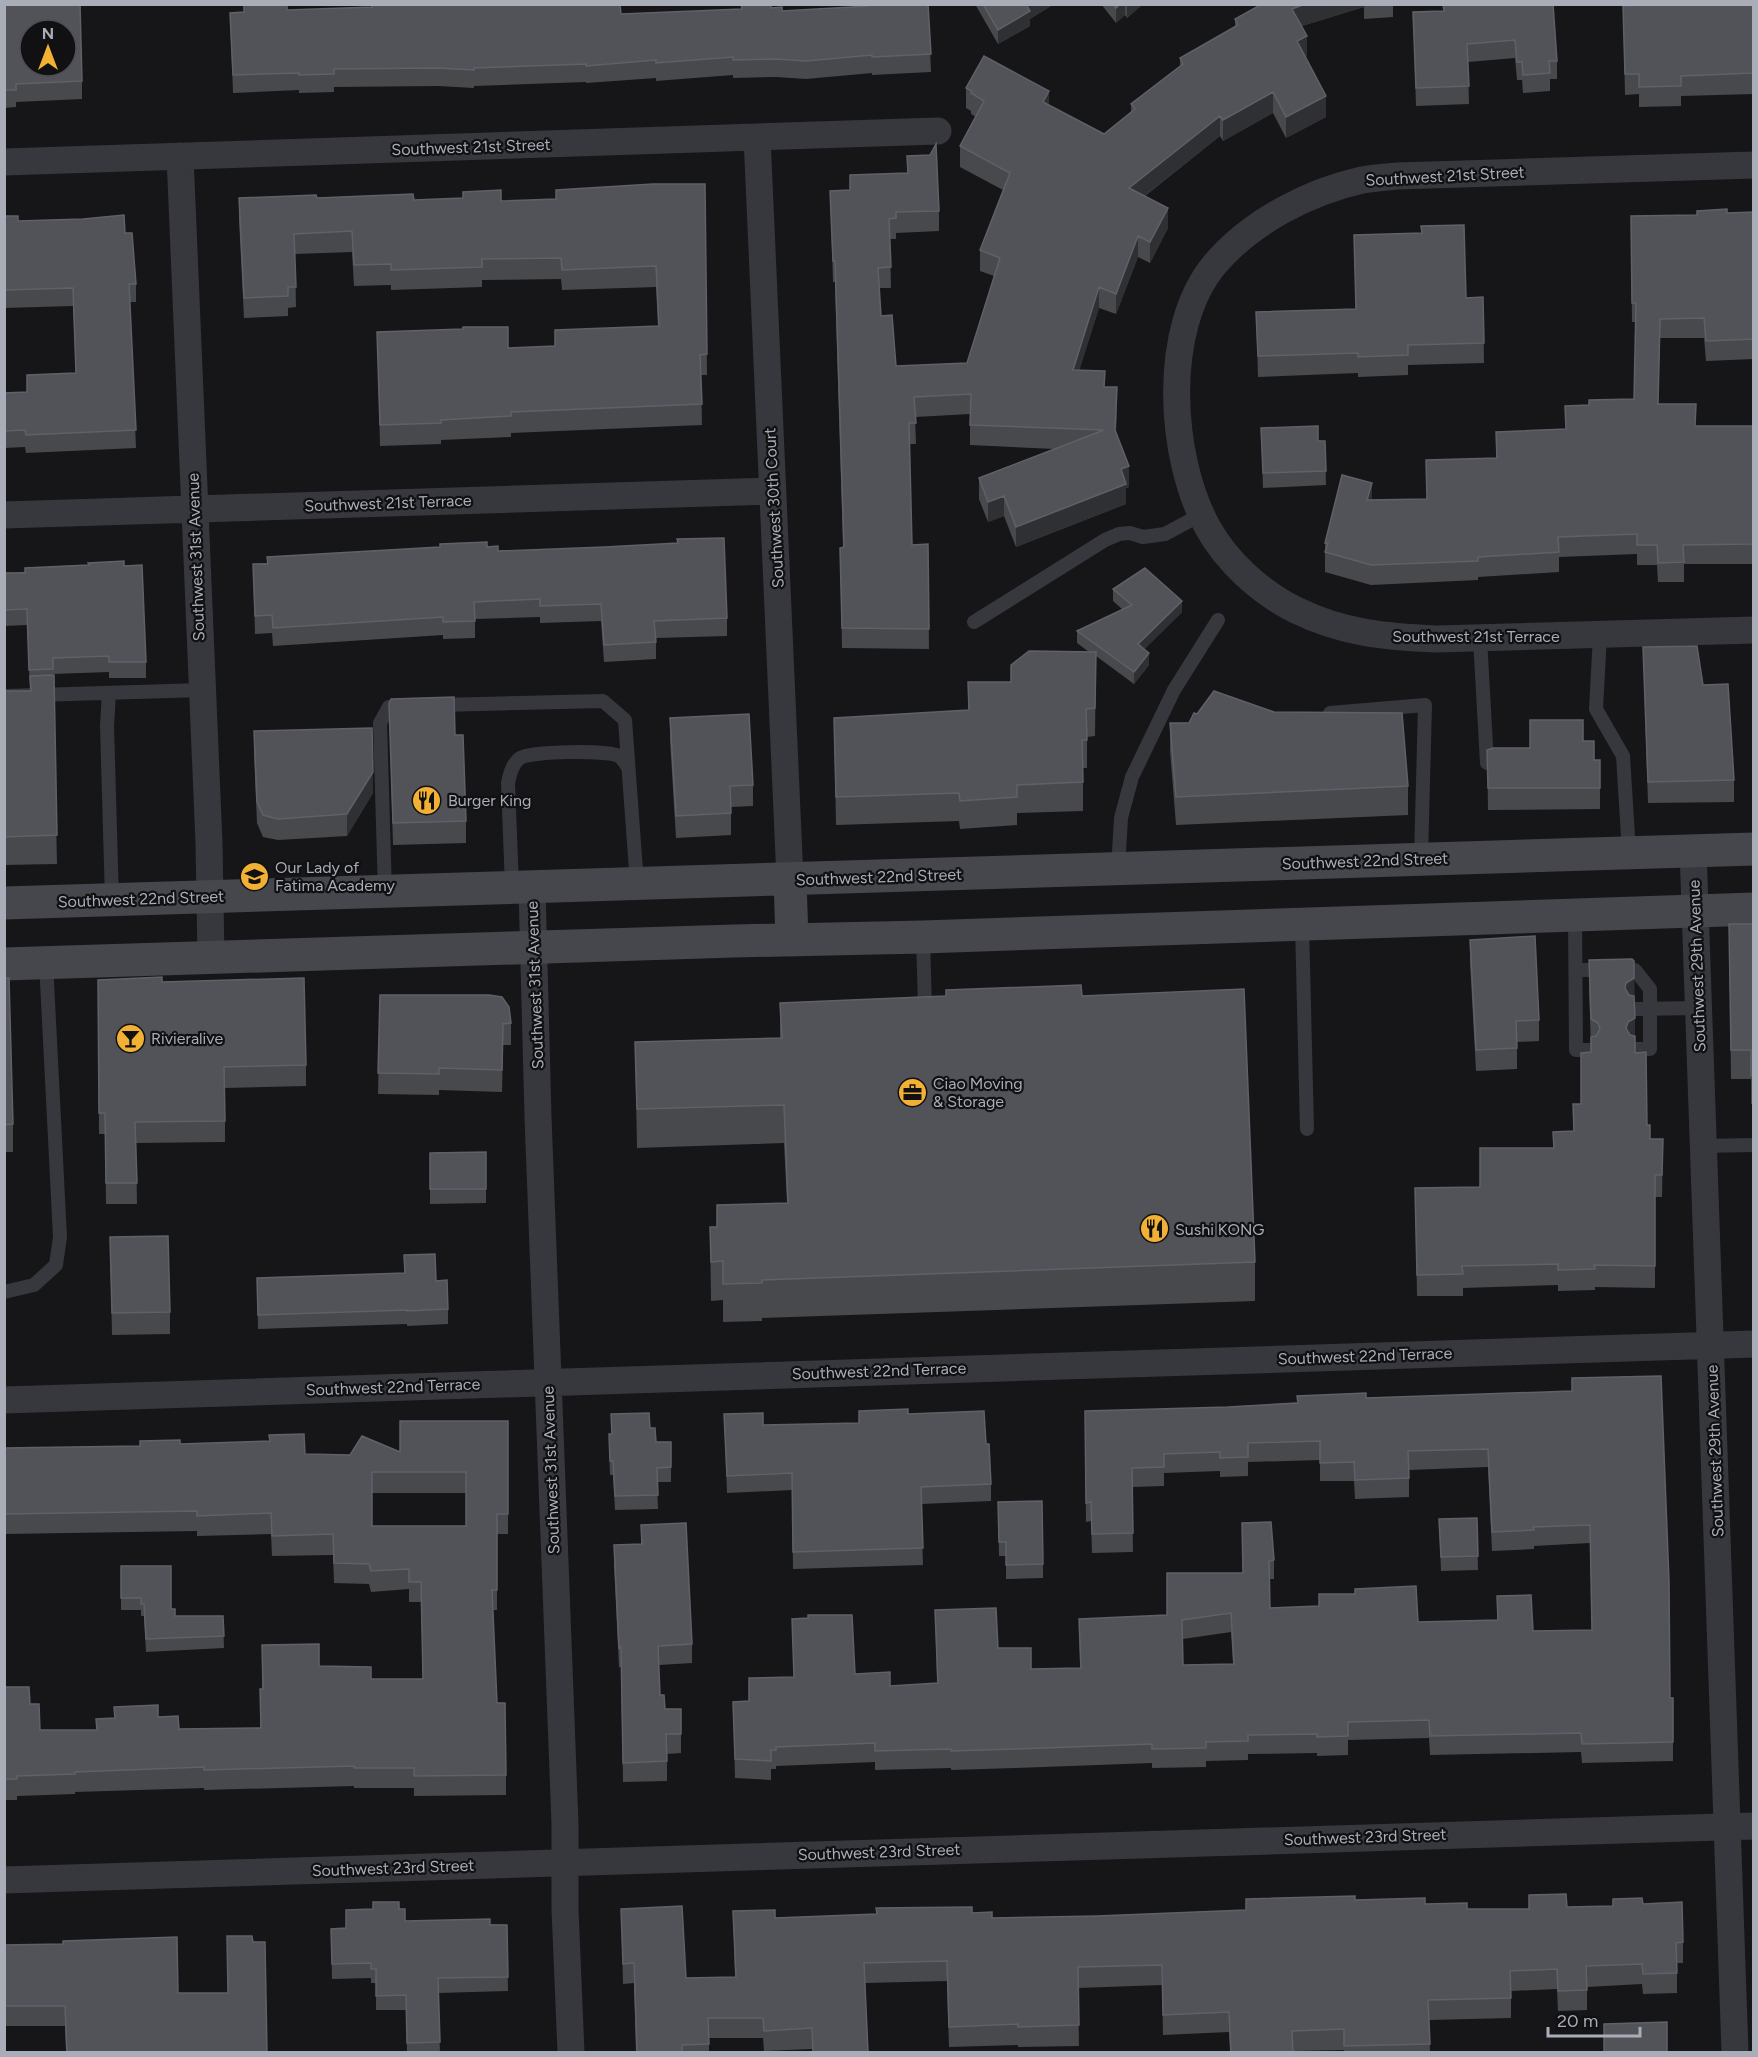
<svg xmlns="http://www.w3.org/2000/svg" width="1758" height="2057" font-family="Figtree,sans-serif">
<rect width="100%" height="100%" fill="#161618"/>
<g fill="none" stroke-linecap="round" stroke-linejoin="round">
<path stroke="#37383d" stroke-width="14" d="M974 622 1105 540 1119 534 1130 533 1143 537 1165 534 1202 514
M1600 635 1596 709 1623 756 1629 852
M1480 638 1487 763
M109 693 107 726 112 900
M4 696 202 690
M438 705 603 701 625 720 637 884
M1330 713 1425 705 1421 859
M1118 869 1121 818 1132 777 1174 690 1218 620
M512 887 508 783C510 774 512 764 520 758 532 751 607 750 619 756 622 758 625 763 628 767
M385 892 380 723 389 707 407 706
M1575 915 1576 1050H1591
M1302 924 1307 1129
M923 937 925 1008
M1576 970H1635L1650 989V1049H1635
M1634 1009 1698 1008
M1702 1146 1754 1145
M4 1292 34 1285 56 1265 60 1237 46 962"/>
<path stroke="#37383d" stroke-width="27" d="M757 137 790 879
M180 156 209 843 211 958
M4 162 938 131
M1754 165 1398 176C1386 177 1374 178 1362 180 1308 192 1251 222 1215 264 1161 328 1169 458 1208 528 1227 562 1261 593 1296 610 1342 633 1387 637 1437 639L1754 630
M4 515 772 491
M1693 850 1735 2052
M532 888 538 1117 565 1824V1909L571 2052
M4 1400 1754 1344
M4 1880 1754 1826"/>
<path stroke="#45474d" stroke-width="33" d="M790 879 792 940
M4 903 1754 849
M4 964 734 941 923 937 1754 909"/>
</g>
<path fill="#47494d" fill-rule="evenodd" d="M4 4 82 81V99L16 102V107L4 108Z
M371 4H620L621 14 741 9V4H771V8L782 11 869 6V4H928L931 72 872 75V73L806 79 776 77 733 78V75L656 81V78L586 83V82L474 86V88L438 86 334 87V92L299 93V90L233 93 230 13 371 7Z
M975 4H1054L1030 19V26L998 44Z
M1101 4H1143L1127 18 1125 15 1116 23Z
M1262 4H1393V17L1364 19V7L1302 26 1307 56 1305 57 1326 117 1286 138 1273 113 1223 141 1220 136 1145 196 1168 228 1150 263 1138 257 1116 314 1099 308 1079 370 1105 387 1117 408 1116 432 1129 487 1126 488V504L1016 547 1004 516 988 522 979 499V478L1055 449 970 445V414L915 417 916 444H909L912 545 928 544 929 649 842 648 840 548 843 547 835 282H833L830 191 850 190V175L907 173V156L939 211V231L896 233V239H890L891 288H879L881 316 896 366 967 363 994 276 980 271V250L1003 190 960 167V146L976 117 971 114V111L966 108V88L1049 105 1104 134 1131 112V104L1180 66V58L1235 27V19Z
M1443 4 1557 61V79H1550V91L1523 93 1522 80H1517L1515 58 1468 62 1469 104 1416 106 1413 12 1443 11Z
M1754 4V94L1681 96V106L1639 107V94L1625 95 1623 6Z
M705 184 707 375H701L702 425 511 433V437L441 440V444L380 446 377 332 508 348 555 346V330L658 327 656 287 562 290 561 279 482 280V287L391 290V285L354 286 352 252 295 254 296 307 288 308V316L244 318 239 219V198L501 201 556 199V190Z
M1754 212V359L1706 361 1704 338H1660L1658 404 1696 426H1754V564H1684V582H1658L1657 565H1637V554L1559 557V572L1478 577V580L1371 585 1325 572V543L1372 500 1426 499 1496 458V432L1566 429 1565 406 1589 405 1634 399 1636 322H1632L1631 216 1697 215Z
M4 216 18 221 125 233 136 284V302H130L136 448 26 453 25 447 4 448V393L27 392 76 373 73 306 4 308Z
M1354 235 1466 298 1483 297 1484 363 1408 365V375L1358 377V373L1258 377 1256 312 1356 309Z
M1261 428 1318 441H1325L1326 485 1263 488Z
M487 547 498 551 727 618V636L656 638V659L604 662 601 621 540 623V617L475 619V638L443 639V635L273 646 272 633 255 634 253 564Z
M124 566 146 662V678H109V672L53 674 57 864 4 865V691H30L27 625 4 626V573Z
M1113 589 1182 612 1144 649 1149 665 1134 684 1096 656 1095 736 1087 737V768H1083V811L1017 813V825L960 829 959 821 836 825 834 718 968 710V682H1011L1089 652 1077 643V631L1123 610 1113 601Z
M1643 647 1703 685 1734 780V802L1648 803Z
M389 704 455 735 466 821V843L393 845Z
M670 718 753 785V806L731 807V835L676 838 670 740Z
M1170 723 1408 786V815L1176 825 1170 751Z
M254 731 373 793 347 836 278 840 263 837 257 823 254 753Z
M1583 741 1594 760H1600V809L1488 810 1487 750 1530 748Z
M1729 924H1754V1104H1751V1079H1731Z
M1470 940 1539 1020V1041L1517 1042V1069L1476 1071 1470 962Z
M1634 961 1635 1053 1650 1139H1663L1662 1197H1655V1288L1595 1287V1290L1558 1291V1285L1463 1288V1296H1417L1415 1188 1480 1187 1553 1148V1132L1573 1131V1104H1581L1591 1052 1589 982Z
M4 978 13 1124V1152H4Z
M98 980 306 1065V1086L225 1088V1142L136 1143 137 1204H106L105 1134H99Z
M380 995 511 1023V1045H503L502 1092 439 1090V1095L378 1094Z
M1082 996 1255 1262V1301L762 1318V1321L723 1322V1300L711 1301 710 1227H717L787 1203 784 1143 637 1148 635 1042 780 1038V1003Z
M486 1152V1203L430 1204V1153Z
M110 1237 170 1312V1334L112 1335Z
M404 1255 436 1281 448 1309V1324L407 1326V1324L258 1329 257 1278 404 1273Z
M1572 1391 1670 1698H1673V1761L1582 1763 1581 1752 1430 1755 1429 1738 1348 1740V1755L1317 1756V1753L1248 1754V1760L1206 1761V1767L1152 1768V1763L1015 1768 951 1770V1768L875 1770V1762L776 1766V1769H771V1780L735 1778 733 1702 749 1701 794 1677 792 1619 855 1674 890 1686 937 1683 935 1610 1031 1669 1080 1668 1079 1619 1167 1615 1243 1573 1242 1523 1274 1560V1579H1269L1270 1608 1418 1622 1497 1620V1596L1533 1631 1592 1630 1590 1543 1534 1546V1549L1492 1551 1488 1467 1409 1470V1497L1355 1499 1354 1481H1320V1460L1248 1462V1476L1220 1477V1471L1164 1473V1486L1132 1487 1133 1552 1092 1553 1091 1521 1086 1522 1085 1430 1228 1407 1366 1398ZM1231 1632 1233 1664 1183 1665V1639Z
M611 1414 650 1428 656 1442H671V1482H657L658 1509 615 1510 613 1475H610L609 1448V1434H612Z
M724 1414 763 1425 859 1423 908 1414 986 1444 991 1484V1501L921 1504 923 1565 793 1569 792 1490 727 1493Z
M508 1421V1534H497V1610H493L497 1703 506 1775V1795L414 1796V1788H354V1786L204 1790V1788L75 1792V1794L17 1796V1800H4V1687L30 1704 40 1730H96L158 1717 179 1729 260 1728V1689H262V1645L319 1666 371 1679H423L421 1602H409V1589L371 1592 369 1584 334 1583 333 1555 272 1556 271 1534 197 1536V1531L4 1534V1448L140 1446 180 1444 305 1454 350 1455 400 1452ZM372 1493H466V1526H372Z
M998 1502 1043 1564V1578L1006 1579V1556H999Z
M1477 1518 1478 1570 1441 1571 1439 1519Z
M641 1525 692 1644V1663L659 1665 660 1695 665 1709H681V1753L667 1754V1781L623 1782 621 1667H619L614 1564V1545L641 1544Z
M121 1566 171 1609 175 1616H223L224 1648 146 1652 144 1616H141V1610H121Z
M1246 1899 1355 1900 1425 1904 1467 1909H1529L1613 1906 1643 1904 1683 1942V1963H1677V1993L1643 1994 1642 1984 1587 1987V2010L1558 2011 1557 1989 1511 1991V2018L1429 2020 1430 2052H1344V2050L1293 2051V2052H1230L1229 2032 1163 2035 1162 1985 1078 1988 1079 2046 1018 2047V2045L949 2047 947 1981 865 1983 868 2052H812V2049L764 2051 763 2038H709V2052H636L634 1983 623 1984 621 1909 686 1978 735 1977 733 1911 775 1918 972 1913 992 1918 1097 1916 1246 1910Z
M399 1909 405 1921 507 1925 508 1991 438 1993 440 2052H407L406 2010H376V1983H371V1978L332 1979 331 1929 346 1928Z
M4 1945 178 1993 267 2052H66L65 2026H4Z"/>
<path fill="#2f3033" d="M1030 4H1054L1030 19V26L998 44V30Z
M1120 4H1125V15L1116 23V8Z
M1127 4H1143L1127 18Z
M1305 4H1364V7L1292 29V9Z
M1307 36V56L1297 62V41Z
M1049 91V111L1043 102Z
M1273 92V113L1223 141V120Z
M1326 96V117L1286 138V117Z
M1220 116V136L1129 208V188Z
M1168 208V228L1150 263V242Z
M1138 236V257L1116 314V294Z
M1099 287V308L1073 391V370Z
M1117 387V408L1115 451V430Z
M1129 466V487L1126 488V504L1016 547V527L1121 469Z
M1372 483V503L1367 500Z
M1004 496V516L988 522V502Z
M1182 601V612L1138 656V644Z
M1149 653V665L1134 684V672Z
M373 772V793L347 836V814Z
M1634 978V1000L1626 1004 1625 988 1626 983Z
M1635 1018V1040L1628 1044 1626 1028 1628 1022Z"/>
<path fill="#525359" stroke="#5f6168" stroke-width="1.5" fill-rule="evenodd" d="M4 4H80L82 81 16 84V90H4ZM30 30H66V66H30Z
M244 4H287V10L372 7V4H620L621 14 742 9 741 4H771V8L782 7V11L869 6V4H928L931 54 872 57V55L806 61 776 59 733 60V57L656 63V60L586 66V64L474 68V70L438 68 334 69V74L299 75V73L233 75 230 13 244 12Z
M983 4H1030L1027 6 1030 11 998 30Z
M1113 4H1120L1116 8Z
M1262 4H1305L1292 9 1307 36 1297 41 1326 96 1286 117 1273 92 1223 120 1220 116 1129 188 1168 208 1150 242 1138 236 1116 294 1099 287 1073 370 1105 371 1104 387H1117L1115 430 1129 466 1121 469 1126 484 1016 527 1004 496 988 502 979 478 1104 430 970 425 971 394 914 397 916 423H909L912 545 928 544 929 629 842 628 840 548 844 547 835 261H833L830 191 850 190V175L908 173 907 156 930 155 936 144 939 211 896 212V218L889 219 891 267 878 268 881 316 892 315 896 366 967 363 1000 258 980 250 1010 173 960 146 984 101 971 93 972 91 966 88 984 56 1049 91 1043 102 1104 134 1135 109 1131 104 1183 64 1180 58 1238 25 1235 19Z
M1443 4H1553L1557 61H1549L1550 73 1523 75 1522 62H1517L1515 40 1467 44 1469 86 1416 88 1413 12 1444 11Z
M1652 4H1754V73L1681 76V86L1639 87V74H1625L1623 6Z
M653 184H705L707 354 700 355 702 404 511 412V416L441 420V423L380 425 377 332 463 329V327H508V348L555 346V330L659 326 656 266 562 270 561 258 482 259V267L391 270V264L354 265 352 231 294 234 296 287H288V296L244 298 239 198 316 195 317 198 413 194 414 200 463 198V192L501 190V201L556 199V190Z
M1727 209V213L1754 212V339L1706 341 1704 318 1660 319 1658 404H1696L1695 426H1754V544L1683 545 1684 562 1658 563 1657 545H1637V534L1558 537 1559 552 1478 557V561L1371 565 1325 552 1328 543H1325L1342 475 1372 483 1367 500 1427 499 1426 460 1497 458 1496 432 1566 429 1565 406 1589 405V400L1634 399 1636 303H1632L1631 216 1697 215V211Z
M124 215 125 233H132L136 284H129L136 430 26 435 25 430 4 431V393L27 392V375L76 373 73 288 4 290V216H18V221L83 219Z
M1464 225 1466 298 1483 297 1484 343 1408 345V355L1358 357V353L1258 356 1256 312 1356 309 1354 235 1422 233 1421 226Z
M1318 426V441H1325L1326 471 1263 473 1261 428Z
M724 538 727 618 654 621 656 642 604 645 601 604 540 606V599L474 602 475 621 443 622V617L273 628 272 615 255 616 253 564H268L267 557 440 547V544L487 542V547L498 546V551L605 547 678 543 677 539Z
M124 561V566L142 565 146 662H109V656L53 658V669L29 670 27 609 4 610V573H25V568L89 565 88 563Z
M1145 568 1182 601 1138 644 1149 653 1134 672 1077 631 1132 605 1113 589Z
M1697 646 1703 685 1728 684 1734 780 1648 782 1643 647Z
M1029 651 1096 652 1095 708 1086 709 1087 740H1082L1083 782 1017 785V797L960 801 959 793 836 797 834 718 969 710 968 682H1011V665Z
M54 675 57 835 4 837V691H31L30 676Z
M1214 691 1274 712 1402 713 1408 786 1176 797 1170 723H1189L1194 713 1197 714Z
M454 697 455 735H463L466 821 393 823 389 704 391 699Z
M749 714 753 785 730 786 731 813 676 816 670 718Z
M1530 720H1583V741H1594V760H1600V788H1488L1487 750 1493 748H1530Z
M372 728 373 772 347 814 278 819 263 815 257 802 254 731Z
M1729 924H1754V1076H1751V1050H1731Z
M1535 936 1539 1020 1516 1021 1517 1048 1476 1050 1470 940Z
M1632 959 1634 961V978L1626 983 1625 988 1629 995 1634 996 1635 1018 1628 1022 1626 1028 1630 1035 1635 1036V1053L1646 1052 1647 1125H1650V1139H1663L1662 1175H1655V1266L1594 1265 1595 1269 1558 1270V1264L1462 1266 1463 1274 1417 1275 1415 1188 1480 1187V1148H1554L1553 1132 1574 1131 1573 1104H1581V1053L1591 1052V1037L1596 1036 1600 1029 1598 1023 1591 1019 1589 960Z
M162 977V982L304 978 306 1065 224 1067 225 1121 135 1122 137 1183H106L105 1113H99L98 980Z
M4 978H9L13 1124 4 1125Z
M1081 985 1082 996 1244 989 1255 1262 762 1280V1283L723 1284V1261L711 1262 710 1227H717V1205L788 1203 784 1105 637 1109 635 1042 782 1038 780 1003 946 996V990Z
M380 995H489L502 997 509 1007 511 1023 503 1024 502 1070 439 1068V1074L378 1073Z
M486 1152V1189H430V1153Z
M168 1236 170 1312 112 1313 110 1237Z
M435 1254 436 1281 447 1280 448 1309 407 1311V1310L258 1315 257 1278 405 1273 404 1255Z
M1661 1376 1669 1581 1670 1698H1673V1742L1582 1744 1581 1733 1430 1736 1429 1720 1348 1722V1736L1317 1737V1734L1248 1735V1741L1206 1742V1748L1152 1749V1744L1015 1749 951 1751V1749L875 1751V1743L776 1747V1750H771V1761L735 1759 733 1702 749 1701V1678L794 1677 792 1619 808 1618V1615H852L855 1674 890 1672V1686L938 1683 935 1610 996 1608 998 1648H1031V1669L1081 1668 1079 1619 1167 1615V1573H1243L1242 1523 1271 1522 1274 1560 1269 1561 1270 1608 1319 1606V1594H1355V1589L1416 1586 1418 1622 1498 1620 1497 1596 1531 1595 1533 1631 1592 1630 1590 1525 1533 1527 1534 1530 1492 1532 1488 1449 1408 1451 1409 1478 1355 1480 1354 1462 1320 1463V1441L1248 1443V1457L1220 1458V1452L1164 1454V1467L1132 1468 1133 1533 1092 1534 1091 1502 1086 1503 1085 1411 1228 1407 1298 1403 1297 1396 1366 1393V1398L1572 1391V1378ZM1231 1613 1234 1664 1183 1665 1182 1620Z
M908 1409V1414L984 1411 986 1444H989L991 1484 921 1487 923 1548 793 1552 792 1473 727 1476 724 1414 763 1413V1425L859 1423V1411Z
M649 1413 650 1428H655L656 1442H671V1467L657 1468 658 1495 615 1496 613 1461H610L609 1434H612L611 1414Z
M400 1421H508V1514H497V1590H492L497 1703H505L506 1775 414 1776V1768H354V1766L204 1770V1767L75 1772V1774L17 1776V1779H4V1687H29L30 1704H39L40 1730H97L96 1719 115 1718 114 1707 158 1705V1717L178 1716 179 1729 261 1728 260 1689H263L262 1645 319 1644V1666L371 1667V1679H423L421 1582H409V1569L371 1571 369 1564 334 1563 333 1534 272 1536 271 1513 197 1516V1511L4 1514V1448L140 1446V1441L180 1440V1444L270 1441 269 1435 304 1434 305 1454 350 1455 362 1436 400 1452ZM372 1472H466V1526H372Z
M1042 1501 1043 1564 1006 1565V1542H999L998 1502Z
M1477 1518 1478 1556 1441 1557 1439 1519Z
M686 1523 692 1644 658 1646 660 1695H664L665 1709H681V1734H666L667 1761 623 1763 621 1647 619 1648 614 1545 642 1544 641 1525Z
M121 1566H171V1609H175V1616H223L224 1636 146 1639 144 1604H141V1598H121Z
M1566 1894 1567 1907 1613 1906V1899L1642 1898 1643 1904 1682 1902 1683 1942 1676 1943 1677 1973 1643 1974 1642 1964 1586 1966 1587 1990 1558 1991 1557 1969 1510 1971 1511 1998 1428 2000 1430 2044 1344 2046V2029L1292 2031 1293 2052H1231L1229 2012 1163 2015 1162 1965 1078 1967 1079 2025 1018 2027V2024L949 2027 947 1961 864 1963 868 2052H813L812 2028 764 2031 763 2018H708L709 2044 682 2045V2052H637L634 1963 623 1964 621 1909 682 1906 686 1978 736 1977 733 1911 775 1910V1918L877 1914 876 1908 972 1907V1913L992 1912V1918L1097 1916 1246 1910V1899L1355 1896V1900L1425 1898V1904L1467 1903V1909H1529V1895Z
M373 1902H399V1909H405V1921L490 1919V1925H507L508 1977 438 1978 440 2042 407 2043 406 1995 376 1996V1969H371V1963L332 1964 331 1929 346 1928V1910L373 1909Z
M227 1936H252L253 1942H265L267 2052H67L65 2006H4V1945L63 1944V1941L177 1937 178 1993H228Z
M1667 2022V2052H1604V2024Z"/>
<defs>
<symbol id="restaurant-disc" viewBox="-11 -11 22 22"><circle r="9.5" fill="#f2b134" stroke="#111113"/><path d="M-5-6h1v4h1v-4h1v4h1v-4h1v5L-1.5 .5V6h-2V.5L-5-1ZM5-6V6H3V1.5H1.5Q1.5-4 5-6Z" fill="#111"/></symbol>
<symbol id="school-disc" viewBox="-11 -11 22 22"><circle r="9.5" fill="#f2b134" stroke="#111113"/><path d="M0-5L7-2L0 1L-7-2ZM-4 1L0 2.5L4 1V4Q0 6-4 4Z" fill="#111"/></symbol>
<symbol id="bar-disc" viewBox="-11 -11 22 22"><circle r="9.5" fill="#f2b134" stroke="#111113"/><path d="M-6-5H6L.8 .8V4.5H3.5V6h-7V4.5H-.8V.8Z" fill="#111"/></symbol>
<symbol id="office-disc" viewBox="-11 -11 22 22"><circle r="9.5" fill="#f2b134" stroke="#111113"/><path d="M-6-3h4V-5.5h4V-3h4V5H-6ZM-1-4.5V-3h2v-1.5ZM-6 0V1H6V0Z" fill="#111"/></symbol>
</defs>
<g fill-rule="evenodd">
<use href="#restaurant-disc" x="410" y="784" width="33" height="33"/>
<use href="#school-disc" x="238" y="860" width="33" height="33"/>
<use href="#bar-disc" x="114" y="1022" width="33" height="33"/>
<use href="#office-disc" x="896" y="1076" width="33" height="33"/>
<use href="#restaurant-disc" x="1138" y="1212" width="33" height="33"/>
</g>
<g text-anchor="middle" dominant-baseline="central" stroke-width="4.5" stroke-linejoin="round" paint-order="stroke">
<g font-size="16" fill="#a8adb8" stroke="#111113">
<text transform="translate(471 147) rotate(-2)">Southwest 21st Street</text>
<text transform="translate(1445 176) rotate(-3)">Southwest 21st Street</text>
<text transform="translate(388 503) rotate(-2)">Southwest 21st Terrace</text>
<text transform="translate(774 508) rotate(-93)">Southwest 30th Court</text>
<text transform="translate(196 557) rotate(-92)">Southwest 31st Avenue</text>
<text x="1476" y="636">Southwest 21st Terrace</text>
<text transform="translate(1365 861) rotate(-2)">Southwest 22nd Street</text>
<text transform="translate(879 877) rotate(-2)">Southwest 22nd Street</text>
<text transform="translate(141 899) rotate(-2)">Southwest 22nd Street</text>
<text transform="translate(1697 966) rotate(-92)">Southwest 29th Avenue</text>
<text transform="translate(535 985) rotate(-92)">Southwest 31st Avenue</text>
<text transform="translate(1365 1356) rotate(-2)">Southwest 22nd Terrace</text>
<text transform="translate(879 1371) rotate(-2)">Southwest 22nd Terrace</text>
<text transform="translate(393 1387) rotate(-2)">Southwest 22nd Terrace</text>
<text transform="translate(1715 1451) rotate(-92)">Southwest 29th Avenue</text>
<text transform="translate(551 1470) rotate(-92)">Southwest 31st Avenue</text>
<text transform="translate(1365 1837) rotate(-2)">Southwest 23rd Street</text>
<text transform="translate(879 1852) rotate(-2)">Southwest 23rd Street</text>
<text transform="translate(393 1868) rotate(-2)">Southwest 23rd Street</text>
</g>
<g font-size="16" fill="#a8adb8" stroke="#111113" text-anchor="start">
<text x="448" y="800">Burger King</text>
<text x="275" y="867">Our Lady of<tspan x="275" dy="18">Fatima Academy</tspan></text>
<text x="151" y="1038">Rivieralive</text>
<text x="933" y="1083">Ciao Moving<tspan x="933" dy="18">&amp; Storage</tspan></text>
<text x="1175" y="1229">Sushi KONG</text>
</g>
</g>
<rect width="1758" height="2057" fill="none" stroke="#a8adb8" stroke-width="12"/>
<g transform="translate(48 48)"><circle r="28" fill="#111113" stroke="#4d4f55" stroke-width="1.5"/>
<path d="M0-4.5L10 22L0 15L-10 22Z" fill="#f2b134"/>
<text y="-9" font-size="16" font-weight="bold" text-anchor="middle" fill="#a8adb8">N</text>
</g>
<path d="M1548 2027v9h92v-9" fill="none" stroke="#a8adb8" stroke-width="3"/>
<text x="1557" y="2027" font-size="18" fill="#a8adb8" stroke="#111113" stroke-width="4.5" paint-order="stroke">20 m</text>
</svg>
